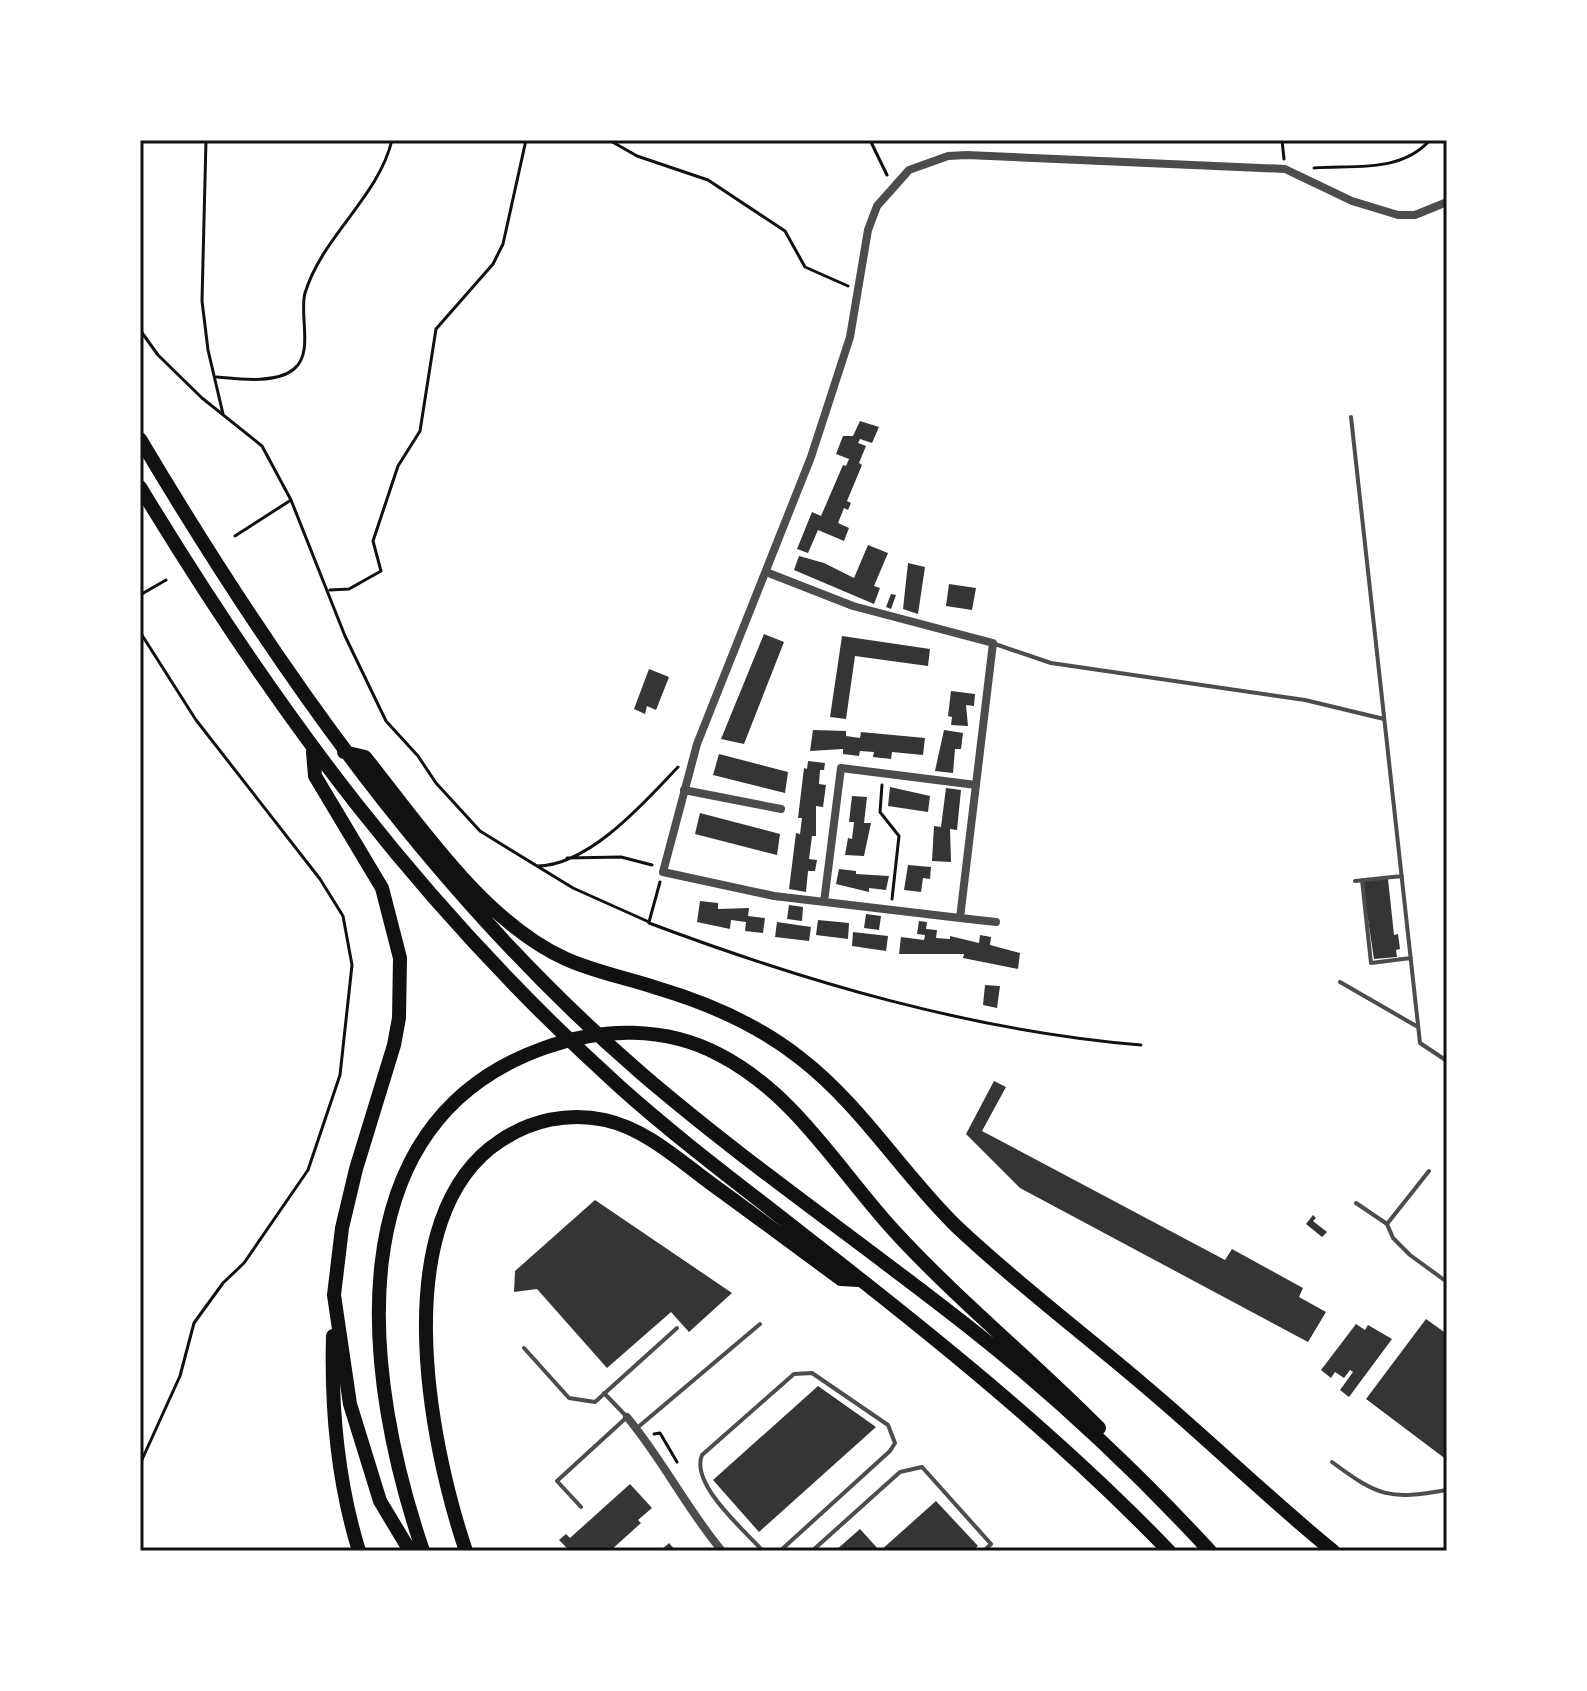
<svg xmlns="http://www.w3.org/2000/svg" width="1587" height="1691" font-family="Roboto,sans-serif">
<rect width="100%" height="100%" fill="#fff"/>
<path fill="#353535" d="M860 421 879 427 872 443 860 439 858 443 866 446 859 463 862 465 847 501 851 503 848 510 844 508 838 523 849 528 844 541 818 530 808 553 797 549 812 512 821 516 843 465 846 466 849 459 836 454 843 436H853Z
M868 545 888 553 874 586 880 588 874 604 794 570 799 556 824 563 854 578Z
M908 563 925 567 918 614 903 609Z
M949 584 976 588 972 610 946 606Z
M891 594 896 595 891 609 886 607Z
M764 634 784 642 744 744 721 739Z
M842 636 930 649 928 666 855 656 846 719 830 717Z
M649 669 669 677 656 710 647 706 645 714 634 709Z
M951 691 975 694 974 706 966 705 968 726 951 725 952 717 948 716Z
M813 730 846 731V736L860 738 861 732 925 738 923 755 892 752 891 759 873 757 874 752 860 751 859 756 843 754V749L810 751Z
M944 730 963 733 961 749H955L953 773 935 771Z
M719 754 788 772 785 793 713 775Z
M808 761 825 763 824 770H820L819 784 826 785 823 807 816 806V836H812L809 859 817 860 815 871H808L806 892 789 889 796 833 800 834 802 818H798L804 768 807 769Z
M890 787 930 796 928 812 888 806Z
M946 788 961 790 957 830 950 829 951 862 932 861 934 826 941 827Z
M852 796 867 797 864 823H871L864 856 845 855 848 838 852 839 854 822H849Z
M700 813 780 834 777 855 695 834Z
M908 865 931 867 930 879 923 878 921 892 904 890Z
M839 869 856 871V874L889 876 886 890 869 888V892L836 884Z
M1388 879 1394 935 1398 934 1400 949 1396 950 1397 957 1374 959 1362 880Z
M700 901 718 903V909L749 908 748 916 765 918 763 933 745 931 746 922 731 920 730 929 697 922Z
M789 905 803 907 802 921 787 919Z
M866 914 881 916 879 930 864 928Z
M818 920 849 923 848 939 816 935Z
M919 921 927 922 926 929 937 930 936 938 950 939V936L979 943 980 935 991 937 990 945 1020 953 1018 969 963 958 964 954H899L901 937 924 940 925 935 917 934Z
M777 922 811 927 809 941 775 937Z
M853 932 888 936 886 951 852 946Z
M985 985 1000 986 997 1008 983 1005Z
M994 1081 1006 1087 982 1131 1225 1260 1232 1249 1303 1288 1299 1297 1326 1312 1308 1342 1020 1188 966 1134Z
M595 1200 732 1293 689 1332 671 1312 607 1368 537 1289 514 1292 515 1271Z
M1313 1215 1316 1218 1313 1221 1327 1232 1322 1237 1306 1224Z
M1426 1319 1447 1334V1460L1366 1399Z
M1356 1324 1365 1330 1368 1325 1392 1339 1349 1397 1340 1390 1353 1372 1350 1370 1344 1378 1335 1372 1331 1378 1321 1370Z
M818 1386 876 1427 759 1532 713 1480Z
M630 1484 652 1508 638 1520 641 1523 610 1551H570L559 1540 566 1534 570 1538Z
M936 1501 978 1546 972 1551H835L860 1529 880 1551Z
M669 1543 676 1551H660Z"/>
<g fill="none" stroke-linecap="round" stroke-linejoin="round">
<path stroke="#111" stroke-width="3" d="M206 140 202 301 208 350 223 414
M609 140 637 156 708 180 785 231 805 267 848 286
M870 140 887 175
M1282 140 1284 159
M1314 168C1354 165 1401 173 1430 140
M140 330 158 355 202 398 262 446 291 500 235 536
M217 377C239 379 276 384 294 369 314 353 299 315 305 293 323 235 378 198 392 140
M291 500 345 636 386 721 418 756 436 783 480 831 573 888 649 922 660 882
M330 590 349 589 381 571 373 541 398 466 420 431 436 329 493 264 503 244 526 140
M140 595 166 580
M140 632 196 720 320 879 343 916 352 965 340 1075 308 1170 244 1263 223 1283 194 1323 180 1376 140 1464
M882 785 880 812 899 836 892 899
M567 858 621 857 652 865
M537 866C589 866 645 802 678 767
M649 923C806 982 973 1031 1141 1045
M654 1434 660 1433 677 1462"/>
<path stroke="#4c4c4c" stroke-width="4" d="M1351 417 1420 1043 1447 1061
M995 644 1051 663 1305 700 1384 719
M1362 880 1371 963 1411 958
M1355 881 1402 876
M1340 982 1418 1027
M1356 1203 1387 1224 1393 1238 1410 1255 1447 1282
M1387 1224 1429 1171
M524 1348 569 1398 595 1402 677 1328
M637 1428 760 1324
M1332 1462C1379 1497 1389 1500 1447 1490
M581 1507 557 1481 627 1417 604 1393
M763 1551C744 1530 690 1484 702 1455L794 1374 812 1373 888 1425 895 1443 890 1451 780 1551
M812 1551 900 1472 922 1467 991 1544 984 1551"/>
<path stroke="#4c4c4c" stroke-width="8" d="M766 572 853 606 993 643 960 918 774 896 663 872 697 744 811 457 850 337 868 230 877 206 909 170 948 156 967 155 1285 169 1352 201 1398 215H1415L1447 202
M684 790 781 809
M824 902 841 768 976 785
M960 918 996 922
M627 1417C663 1460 686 1508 722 1551"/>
<path stroke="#111" stroke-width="14" d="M140 439C279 673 435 895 642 1074 747 1164 861 1242 970 1328 1055 1395 1136 1471 1210 1551
M140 487C278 715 422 908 620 1087 678 1139 740 1185 801 1233 930 1333 1056 1434 1169 1551
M313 752 315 776 382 888 400 958 399 1018 394 1045 356 1169 342 1228 334 1295 350 1404 380 1501 410 1551
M344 752 365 757C419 825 485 923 566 959 595 972 627 978 657 988 708 1003 758 1025 800 1058 861 1105 901 1172 956 1226 1016 1283 1083 1333 1146 1387 1209 1440 1269 1499 1333 1551
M333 1336C331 1407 338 1483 359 1551
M423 1551C365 1381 330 1124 544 1048 601 1027 666 1026 720 1055 797 1095 840 1173 897 1234 960 1302 1034 1362 1099 1428
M466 1551C429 1442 385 1217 500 1141 531 1120 568 1112 605 1120 646 1129 680 1161 713 1185 756 1216 798 1248 841 1279L858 1280"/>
</g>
<rect width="1587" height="1691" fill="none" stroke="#ffffff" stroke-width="284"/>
<rect x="142" y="142" width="1303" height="1407" fill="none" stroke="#111" stroke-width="3"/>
</svg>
